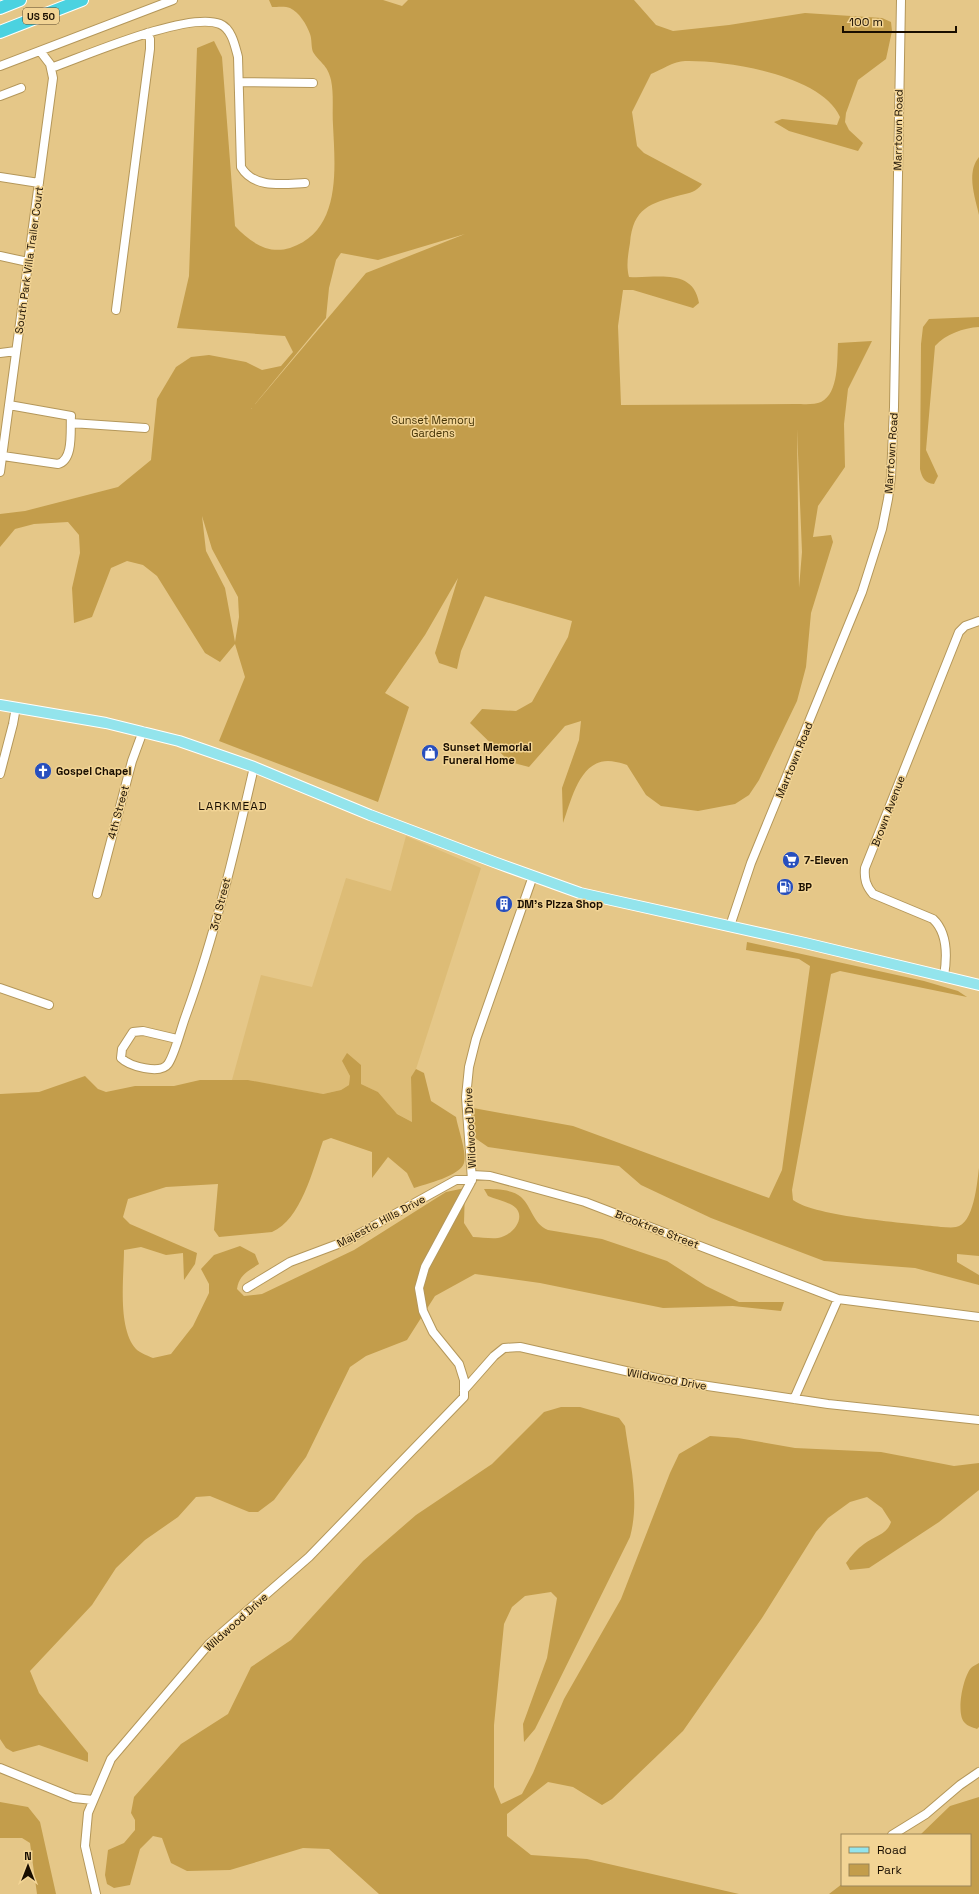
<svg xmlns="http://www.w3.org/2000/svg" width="979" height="1894" font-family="'Space Grotesk',sans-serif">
<rect width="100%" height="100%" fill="#e5c788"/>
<path fill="#ddbc76" d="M406 836 481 868 416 1069 411 1077 412 1122 396 1113 378 1092 361 1084V1065L342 1061 350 1076 349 1085 341 1090 322 1094 248 1080H232L261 975 312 987 346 878 391 891Z"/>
<path fill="#c39d4b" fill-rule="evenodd" d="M269 0H383L402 6 408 0H634L656 25 673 31 729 25 805 13 882 18 891 22 892 31 886 59 858 80 846 113 845 122 849 130 863 143 858 151 789 131 774 122 782 119 837 125 840 117C822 75 726 60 685 61 674 61 661 70 651 74L632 112 637 146 644 153 702 184C696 192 690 193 681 195 650 203 633 208 630 243 628 255 626 266 629 277 655 279 693 267 699 303L693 308 633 290H623L618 326 621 405 796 404C803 404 815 405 821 402 839 393 837 360 838 343L872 341 848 389 844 424 845 467 818 506 813 537 831 535 833 542 811 613 806 667 797 701 759 780 749 795 735 804 698 811 661 806 646 795 627 765C621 763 614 761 608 761 579 761 571 802 563 823L562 788 579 740 581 721 565 726 529 767 510 762 470 723 482 709 516 711 532 702 568 637 572 621 485 596 461 651 457 669 439 663 435 653 458 578 425 635 385 693 409 707 378 802 219 741 245 677 235 644 220 662 205 653 157 576 143 565 127 561 111 568 92 617 74 623 72 588 80 553 79 535 68 522 34 524 15 529 0 547V514L25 511 118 487 151 460 157 399 176 367 191 357 209 355 246 362 262 370 281 366 293 352 285 336 177 328 189 276 197 48 214 41 222 57 235 226C249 241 267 255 290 248 342 231 335 168 333 125 332 111 334 94 331 80 328 65 319 62 313 52 311 47 312 39 310 34 307 25 299 12 290 8 286 6 277 7 272 7ZM465 234 366 273 251 409 326 318 329 288 336 260 341 253 378 260ZM797 429 802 552 799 588ZM202 516 212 549 238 597 239 617 235 642 225 588 206 551Z
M979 157V215C975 197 966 173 979 157Z
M979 317V327C963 328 946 334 935 346L926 450 938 476 934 484C925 483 922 478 920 469L921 344 923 327 929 319Z
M747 942 924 981 958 991 967 997 840 971 831 974 792 1190 793 1200C816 1217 908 1223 941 1227 946 1227 951 1228 956 1227 974 1224 977 1183 979 1168V1256L957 1254V1262L979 1275V1285L915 1268 824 1261 711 1218 641 1185 619 1166 488 1147 475 1138 473 1108 573 1126 769 1198 782 1170 810 966 799 959 746 950Z
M347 1053 361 1065V1084L378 1092 397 1114 412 1122 411 1077 416 1069 424 1073 431 1101 456 1117C458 1129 467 1152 464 1163 460 1176 426 1184 414 1188L407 1173 388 1157 372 1178V1152L331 1138 323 1141C313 1169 301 1220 272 1232L219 1237 214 1230 218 1184 166 1187 128 1199 123 1217 130 1224 197 1253 195 1264 184 1280 183 1253 166 1255 141 1247 124 1250C124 1276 117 1328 136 1349 140 1353 148 1356 153 1358L171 1354 193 1326 209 1293V1284L201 1269 214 1255 240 1246 255 1254 259 1264C248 1271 239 1275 237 1289L244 1296 262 1294 354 1250 446 1192 465 1188 464 1223 473 1237C481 1237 490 1239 498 1238 513 1236 529 1215 512 1205 505 1201 495 1199 488 1196L484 1189C495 1189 512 1189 521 1197 532 1207 533 1224 548 1230L602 1239 667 1261 706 1286 739 1302H784L781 1311 733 1306 663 1308 540 1283 475 1274 435 1296 407 1340 366 1356 350 1367 306 1457 274 1500 258 1512H249L210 1496 196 1497 178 1517 145 1540 116 1568 92 1605 30 1671 39 1693 88 1753V1762L39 1745 13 1752 6 1748 0 1739V1094L39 1092 85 1076 98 1089 106 1092 135 1086H174L200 1080H248L323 1094 341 1090 349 1085 350 1076 342 1061Z
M561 1407H580L619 1418 625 1426C630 1463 640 1500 630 1537L535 1729 524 1742 523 1724 547 1658 557 1598 551 1592 525 1596 512 1607 504 1624 494 1725V1787L501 1804 522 1794 533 1773 564 1699 621 1599 670 1473 679 1454 710 1436 738 1438 795 1448 881 1452 954 1466 979 1463V1490L939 1522 869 1568 850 1570 846 1563C851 1556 857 1549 864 1544 874 1536 887 1535 891 1522L882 1508 867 1497 850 1502 828 1518 816 1532 762 1618 683 1731 612 1799 602 1805 573 1787 548 1782 507 1814V1836L531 1855 587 1859 739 1894H379L329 1849 303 1848 230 1870 187 1871 171 1863 162 1838 153 1836 140 1849 130 1885 114 1888 107 1884 105 1875 108 1850 124 1843 135 1830V1820L131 1813 134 1797 181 1744 228 1714 251 1667 291 1640 363 1561 416 1515 492 1464 544 1412Z
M979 1663V1727L977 1729C972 1727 967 1726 964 1722 956 1712 963 1677 971 1668 973 1666 977 1664 979 1663Z
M979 1797V1894H829L842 1884 970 1885V1835H920L950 1806Z
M0 1802 28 1807 40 1822 56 1894H37L30 1843 22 1838H0Z"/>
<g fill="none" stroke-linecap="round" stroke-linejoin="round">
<defs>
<path id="minor" d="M0 66 173 0
M51 68C85 56 188 11 220 24 232 29 235 46 238 57L241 167C254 189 283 184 305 183
M239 82 313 83
M0 96 21 88
M0 177 39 183
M0 256 28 262
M116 310 150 49V39L147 33
M0 353 16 351
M71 423 145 428
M3 456 58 464C74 460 70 430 71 416L9 405
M0 472 53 78 50 64 40 51
M0 774 13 724 16 707
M97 894 132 761 143 731
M730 926 751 863 862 592 882 529 888 499 891 477 894 407 901 0
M944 976C947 958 948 933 933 919L873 894C866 886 864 879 865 868L959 632 965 626 979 621
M0 988 49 1005
M177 1039 143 1031 133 1032 122 1049 121 1058C129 1066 160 1075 168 1064 175 1054 181 1028 186 1015 215 935 235 850 254 767
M472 1175 490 1176 585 1202 838 1299 979 1317
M247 1288 290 1262 346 1241 456 1180H472
M464 1390 494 1356 504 1348 520 1347 661 1379 828 1404 979 1420
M794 1399 838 1299
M0 1768 74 1798 93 1800
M892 1835 926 1814 960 1785 979 1772
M96 1894 85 1846 88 1813 111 1759 209 1644 309 1557 464 1397V1380L459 1364 433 1332 423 1311 419 1288 425 1267 472 1180 466 1097 469 1067 476 1039 533 876"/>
<path id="major" d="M0 705 106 723 179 741 254 767 370 815 494 862 580 893 805 943 979 985"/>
<path id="highway" d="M0 8 20 0
M0 32 82 0"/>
</defs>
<use href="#minor" stroke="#b4975a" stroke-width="10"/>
<use href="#major" stroke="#fff" stroke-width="12"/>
<use href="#highway" stroke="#fff" stroke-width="14"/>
<use href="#minor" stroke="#fff" stroke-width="8"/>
<use href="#major" stroke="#93e4ec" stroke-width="10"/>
<use href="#highway" stroke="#4bd2e0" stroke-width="12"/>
</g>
<defs>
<symbol id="shop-disc" viewBox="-11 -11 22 22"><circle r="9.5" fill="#274fbe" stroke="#f2d495"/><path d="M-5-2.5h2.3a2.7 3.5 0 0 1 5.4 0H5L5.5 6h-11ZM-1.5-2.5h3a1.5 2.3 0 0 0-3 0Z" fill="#fff"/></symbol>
<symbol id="church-disc" viewBox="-11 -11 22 22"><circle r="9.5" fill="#274fbe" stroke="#f2d495"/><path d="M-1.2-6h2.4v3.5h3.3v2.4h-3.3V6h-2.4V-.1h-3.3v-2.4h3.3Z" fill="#fff"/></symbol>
<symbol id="supermarket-disc" viewBox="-11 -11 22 22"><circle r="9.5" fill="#274fbe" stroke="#f2d495"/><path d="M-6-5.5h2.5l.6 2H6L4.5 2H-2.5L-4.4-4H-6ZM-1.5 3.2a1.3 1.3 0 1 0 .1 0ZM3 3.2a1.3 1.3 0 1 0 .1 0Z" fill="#fff"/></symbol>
<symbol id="fuel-disc" viewBox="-11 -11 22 22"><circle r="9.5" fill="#274fbe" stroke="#f2d495"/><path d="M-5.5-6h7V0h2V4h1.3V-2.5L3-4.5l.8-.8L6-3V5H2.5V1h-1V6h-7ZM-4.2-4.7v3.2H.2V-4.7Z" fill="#fff"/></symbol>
<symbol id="building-disc" viewBox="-11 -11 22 22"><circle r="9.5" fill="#274fbe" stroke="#f2d495"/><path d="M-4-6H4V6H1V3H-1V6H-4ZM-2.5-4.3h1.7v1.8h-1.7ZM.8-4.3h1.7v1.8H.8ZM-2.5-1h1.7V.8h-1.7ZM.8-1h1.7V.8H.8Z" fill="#fff"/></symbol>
</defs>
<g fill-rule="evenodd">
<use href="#shop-disc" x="420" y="743" width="20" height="20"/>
<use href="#church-disc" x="33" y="761" width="20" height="20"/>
<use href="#supermarket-disc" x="781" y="850" width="20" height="20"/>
<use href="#fuel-disc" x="775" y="877" width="20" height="20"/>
<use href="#building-disc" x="494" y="894" width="20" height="20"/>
</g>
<g text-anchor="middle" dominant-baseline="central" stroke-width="3" stroke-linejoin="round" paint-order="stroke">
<rect fill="#f2d495" stroke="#5a492d" stroke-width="1" x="23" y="8" width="36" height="16" rx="3"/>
<g font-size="10" font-weight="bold" fill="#190e00">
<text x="41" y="16">US 50</text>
</g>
<g font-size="11" fill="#190e00" stroke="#f2d495">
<text transform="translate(898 130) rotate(-89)">Marrtown Road</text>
<text transform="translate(29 260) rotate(-82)">South Park Villa Trailer Court</text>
<text transform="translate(891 453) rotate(-86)">Marrtown Road</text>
<text transform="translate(794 760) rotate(-68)">Marrtown Road</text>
<text transform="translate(888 811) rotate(-69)">Brown Avenue</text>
<text transform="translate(118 812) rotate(-75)">4th Street</text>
<text transform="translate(220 904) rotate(-76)">3rd Street</text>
<text transform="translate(470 1128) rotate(-93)">Wildwood Drive</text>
<text transform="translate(381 1221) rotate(-28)">Majestic Hills Drive</text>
<text transform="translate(657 1229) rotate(21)">Brooktree Street</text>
<text transform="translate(667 1379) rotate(10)">Wildwood Drive</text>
<text transform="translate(236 1622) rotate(-42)">Wildwood Drive</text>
</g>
<g font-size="11" fill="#463406" stroke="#f2d495">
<text x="433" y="420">Sunset Memory<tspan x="433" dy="13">Gardens</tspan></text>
</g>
<g font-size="11" font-weight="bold" fill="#190e00" stroke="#f2d495" text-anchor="start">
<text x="443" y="747">Sunset Memorial<tspan x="443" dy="13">Funeral Home</tspan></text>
<text x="56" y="771">Gospel Chapel</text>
<text x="804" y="860">7-Eleven</text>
<text x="798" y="887">BP</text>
<text x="517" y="904">DM's Pizza Shop</text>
</g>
<g font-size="12" letter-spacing="1" fill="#190e00" stroke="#f2d495">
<text x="233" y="806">LARKMEAD</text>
</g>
</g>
<rect x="841" y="1834" width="130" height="52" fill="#f2d495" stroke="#9b8559"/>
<rect x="849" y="1847" width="20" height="6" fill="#93e4ec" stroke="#9b8559"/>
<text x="877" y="1854" font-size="12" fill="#190e00">Road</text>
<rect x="849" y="1864" width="20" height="12" fill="#c39d4b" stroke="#9b8559"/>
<text x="877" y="1874" font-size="12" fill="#190e00">Park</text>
<g transform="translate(28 1866)" stroke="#f2d495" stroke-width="3" paint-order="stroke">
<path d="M0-3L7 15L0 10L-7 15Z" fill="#190e00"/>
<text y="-6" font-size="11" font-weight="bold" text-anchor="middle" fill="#190e00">N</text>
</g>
<path d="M843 26v6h113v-6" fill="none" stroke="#190e00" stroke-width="2"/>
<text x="849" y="26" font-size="12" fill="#190e00" stroke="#f2d495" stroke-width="3" paint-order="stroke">100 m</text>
</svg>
